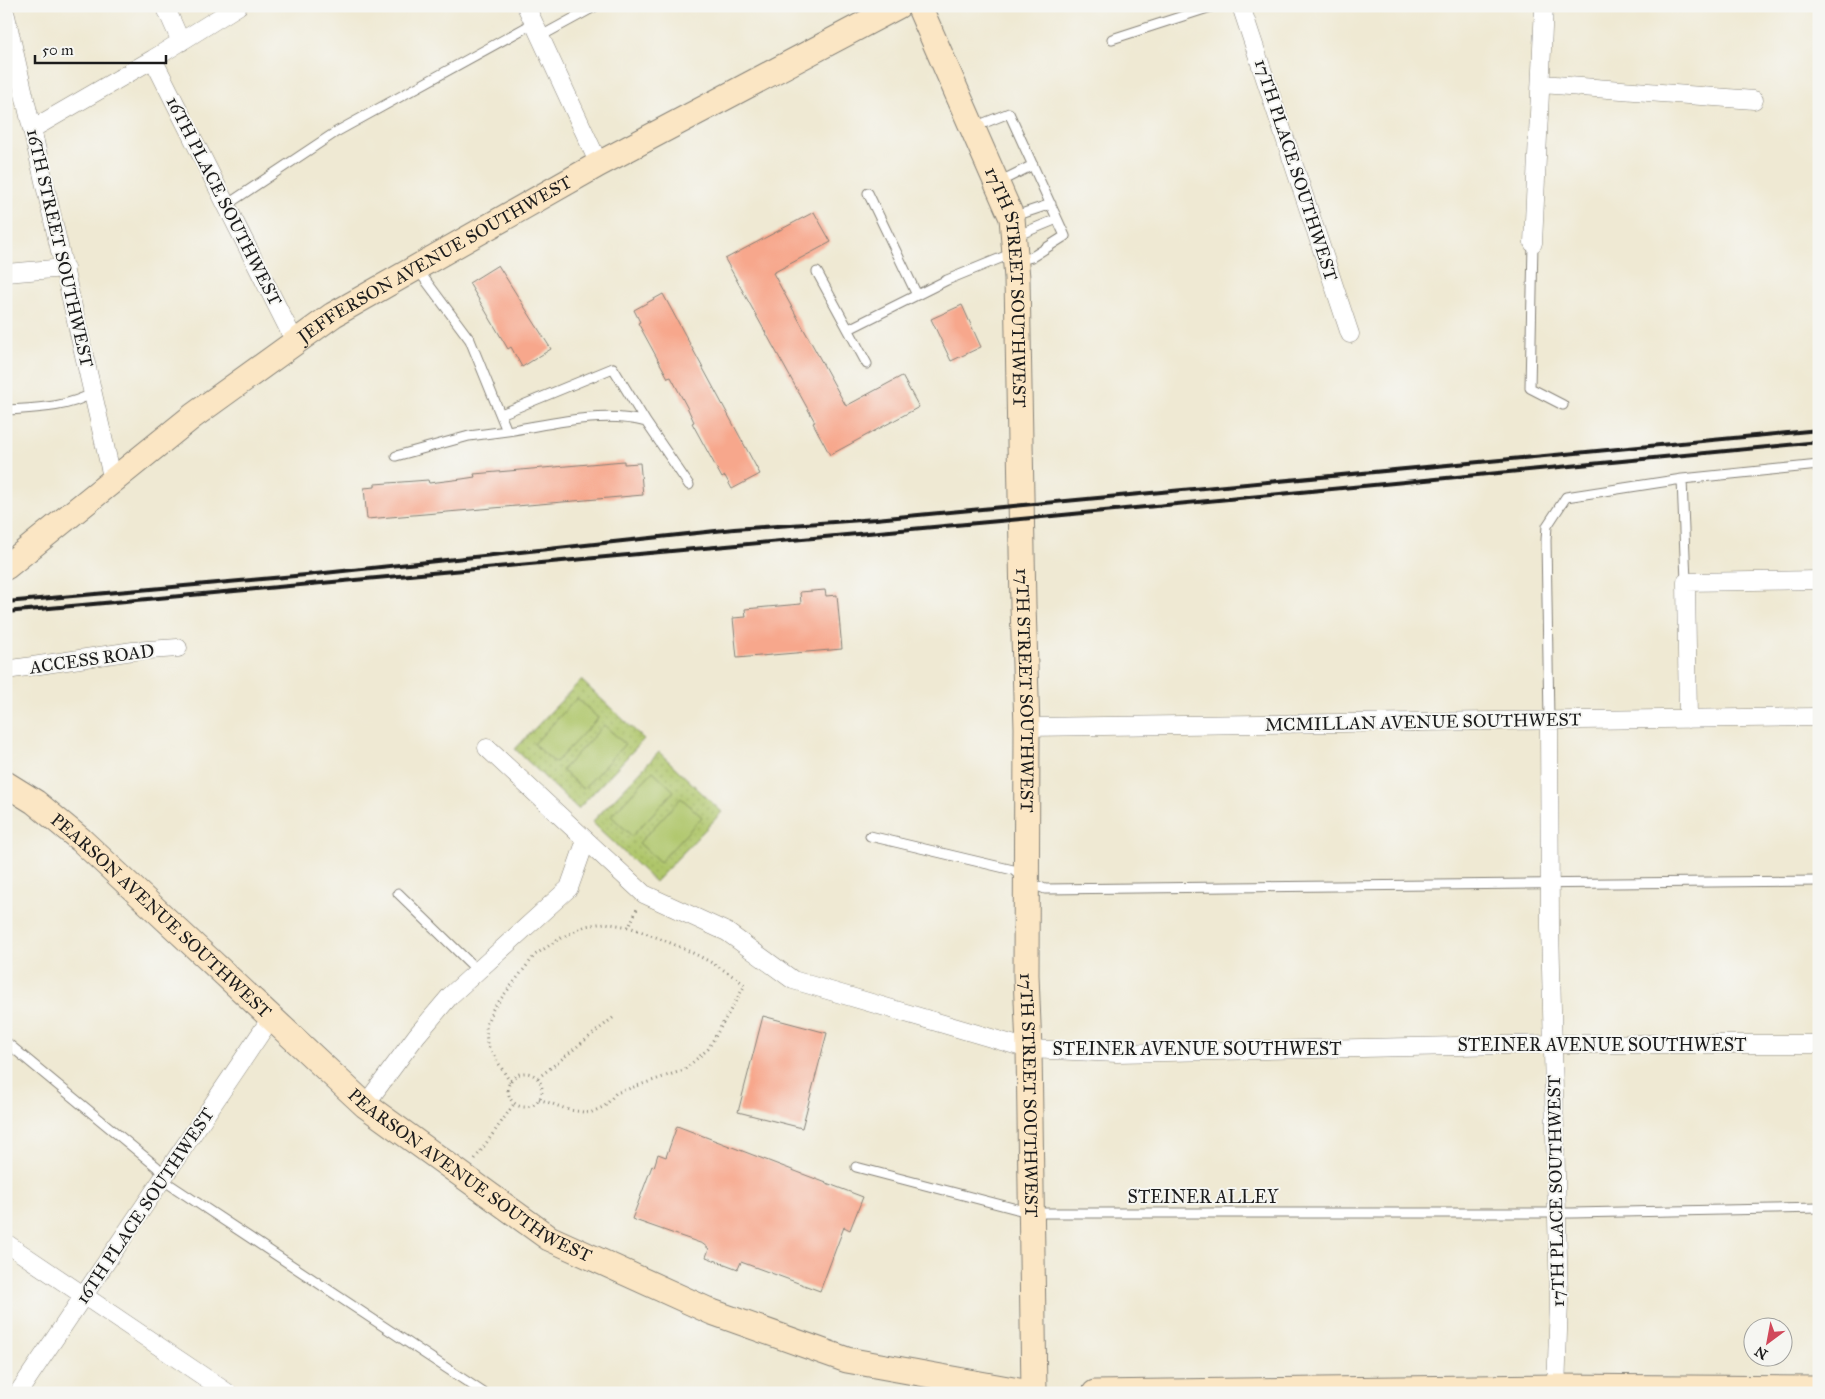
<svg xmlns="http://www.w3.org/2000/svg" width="1825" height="1399" font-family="'IM FELL Great Primer',serif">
<defs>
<pattern id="grass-dots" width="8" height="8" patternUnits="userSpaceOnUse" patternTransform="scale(1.25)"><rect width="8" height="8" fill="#afc66a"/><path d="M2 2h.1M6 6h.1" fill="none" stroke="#96aa5b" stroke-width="1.8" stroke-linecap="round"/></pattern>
</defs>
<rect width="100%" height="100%" fill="#f6f6f2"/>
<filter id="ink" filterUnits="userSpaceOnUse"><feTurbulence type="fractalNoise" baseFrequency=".02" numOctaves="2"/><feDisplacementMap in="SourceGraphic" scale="10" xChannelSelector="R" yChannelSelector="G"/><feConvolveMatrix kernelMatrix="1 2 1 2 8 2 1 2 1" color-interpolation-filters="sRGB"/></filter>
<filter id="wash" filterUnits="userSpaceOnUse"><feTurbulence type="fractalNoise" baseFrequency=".0096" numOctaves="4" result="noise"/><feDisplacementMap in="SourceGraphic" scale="20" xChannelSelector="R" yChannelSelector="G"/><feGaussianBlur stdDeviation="1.12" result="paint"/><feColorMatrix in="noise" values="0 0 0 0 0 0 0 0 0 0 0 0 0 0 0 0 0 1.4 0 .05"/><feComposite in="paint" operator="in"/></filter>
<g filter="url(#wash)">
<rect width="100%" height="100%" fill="#efe9d3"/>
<path fill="url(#grass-dots)" stroke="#667143" d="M581 680 644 739 578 809 515 749Z
M659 752 722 812 655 882 592 822Z"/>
<path fill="#afc66a" stroke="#667143" d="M577 698 598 718 555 763 534 744Z
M604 725 625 744 583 789 562 770Z
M653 771 674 791 632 836 611 816Z
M681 798 702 817 660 862 639 843Z"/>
<g id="blocks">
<path fill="#f7a78c" d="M814 212 831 242 773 273 846 406 902 376 919 407 830 455 813 423 815 422 725 259Z
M498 265 551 349 522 367 511 347 508 349 469 283Z
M663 294 760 474 732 489 725 476 722 478 692 423 694 422 688 409 671 377 668 378 638 323 640 322 634 310Z
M962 305 981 347 951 361 931 319Z
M624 461V464L640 463 643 495 367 519 364 488 375 487V484L428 480 429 483 462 479 475 477 474 474Z
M825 590 826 596 837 595 842 649 737 658 733 618 746 617 745 609 801 604 800 592Z
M763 1016 827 1033 802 1128 738 1112Z
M677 1126 863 1197 850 1230 844 1227 820 1291 741 1262 738 1269 706 1257 709 1249 703 1244 632 1219 652 1166 654 1167 658 1154 666 1157Z"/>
</g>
</g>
<g filter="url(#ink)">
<use href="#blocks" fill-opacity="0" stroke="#868278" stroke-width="1"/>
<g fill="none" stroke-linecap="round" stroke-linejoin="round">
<defs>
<path id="lane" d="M541 36 596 6
M1112 39 1214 6
M974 127 1009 113 1065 236 1032 257 1017 261
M999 182 1033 165
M868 193 917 295
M225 206 336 132 534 23
M1012 217 1051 204
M1016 236 1057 219
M1533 243 1530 388 1563 405
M418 270 470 340 507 431C552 424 601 410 646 422L689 485
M817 272 867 364
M849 329 947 280 1013 253
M6 410C37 408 66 408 93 393
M501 414 613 368 646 422
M396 456 469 436 507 431
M1682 479 1686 582
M1549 720 1546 540 1547 526 1566 497 1682 479 1819 465
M870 836 1013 870 1028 882 1045 889 1819 881
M398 893 477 970
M6 1042 157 1167 169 1184 484 1393
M856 1167 1032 1213H1572L1819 1208"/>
<path id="street" d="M165 6 181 42
M526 6 599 164
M1241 6 1350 334
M6 16 113 481
M153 59 295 342
M1542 84 1754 100
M32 129 153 59 238 6
M1533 243 1544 6
M6 273 65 268
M6 670 133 651 178 648
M1688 719 1686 582 1819 580
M1549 720 1550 926 1559 1300 1556 1393
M1027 727 1819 717
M487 748 644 894 727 932 793 980 1029 1049 1117 1053 1553 1044H1819
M365 1105 417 1035 450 996 569 888 586 840
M6 1243 228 1393
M18 1393 271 1018"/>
<g id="secondary">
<path id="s1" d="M919 6 1012 218 1017 278 1023 605 1027 727 1026 975 1029 1049 1034 1393"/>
<path id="s2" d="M6 567 193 416 333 315 599 164 898 6"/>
<path id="s3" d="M6 784 35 802 81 840 365 1105 549 1238 712 1312 847 1360 1030 1393"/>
<path d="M1095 1393 1556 1387 1819 1389"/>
</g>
</defs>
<use href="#lane" stroke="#868278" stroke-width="11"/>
<use href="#street" stroke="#868278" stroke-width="19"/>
<use href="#secondary" stroke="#868278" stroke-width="27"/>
<path stroke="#868278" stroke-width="3" stroke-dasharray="1 4" stroke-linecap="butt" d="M508 1090a17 17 0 1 1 34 0a17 17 0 1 1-34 0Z
M538 1078 614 1017
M510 1082 487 1044 486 1025 493 1009 535 955 559 939 585 926 605 923 629 927 637 909
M539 1099 569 1110 590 1113 605 1106 616 1093 684 1070 708 1049 745 985C711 958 670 942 629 927
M475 1159 514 1104"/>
<use href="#lane" stroke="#fff" stroke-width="9"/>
<use href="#street" stroke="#fff" stroke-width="18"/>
<use href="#secondary" stroke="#fbe6c4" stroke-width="25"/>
<path stroke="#1c1c1c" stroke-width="4" d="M6 602 306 575 734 529 876 519 1819 430
M6 612 1021 519 1819 442"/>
</g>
</g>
<g text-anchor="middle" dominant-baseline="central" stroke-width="4" stroke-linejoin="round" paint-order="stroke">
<g font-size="18" fill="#1c1c1c" stroke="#f6f6f2">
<text transform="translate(1296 170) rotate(72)">17TH PLACE SOUTHWEST</text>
<text transform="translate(224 201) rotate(63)">16TH PLACE SOUTHWEST</text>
<text transform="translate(60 248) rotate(77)">16TH STREET SOUTHWEST</text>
<text stroke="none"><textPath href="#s2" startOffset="529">JEFFERSON AVENUE SOUTHWEST</textPath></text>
<text stroke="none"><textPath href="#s1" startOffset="299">17TH STREET SOUTHWEST</textPath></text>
<text transform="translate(92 659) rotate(-8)">ACCESS ROAD</text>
<text stroke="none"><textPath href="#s1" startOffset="704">17TH STREET SOUTHWEST</textPath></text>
<text transform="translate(1423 722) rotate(-1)">MCMILLAN AVENUE SOUTHWEST</text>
<text stroke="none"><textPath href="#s3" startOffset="204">PEARSON AVENUE SOUTHWEST</textPath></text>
<text x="1602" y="1045">STEINER AVENUE SOUTHWEST</text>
<text x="1197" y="1049">STEINER AVENUE SOUTHWEST</text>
<text stroke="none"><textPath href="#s1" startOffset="1109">17TH STREET SOUTHWEST</textPath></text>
<text stroke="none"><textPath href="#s3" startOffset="609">PEARSON AVENUE SOUTHWEST</textPath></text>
<text transform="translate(1556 1191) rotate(-91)">17TH PLACE SOUTHWEST</text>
<text x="1203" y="1197">STEINER ALLEY</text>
<text transform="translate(145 1206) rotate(-56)">16TH PLACE SOUTHWEST</text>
</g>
</g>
<rect width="1825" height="1399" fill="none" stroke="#f6f6f2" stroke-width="25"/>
<g transform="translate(1768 1342) rotate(212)"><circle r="24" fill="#f6f6f2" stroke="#9f9f9c"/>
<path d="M0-4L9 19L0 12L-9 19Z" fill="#d1495b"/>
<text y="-8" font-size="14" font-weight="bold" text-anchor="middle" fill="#1c1c1c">N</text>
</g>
<path d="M35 55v8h131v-8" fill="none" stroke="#1c1c1c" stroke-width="2.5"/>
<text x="42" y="55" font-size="15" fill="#1c1c1c" stroke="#f6f6f2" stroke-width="4" paint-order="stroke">50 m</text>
</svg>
